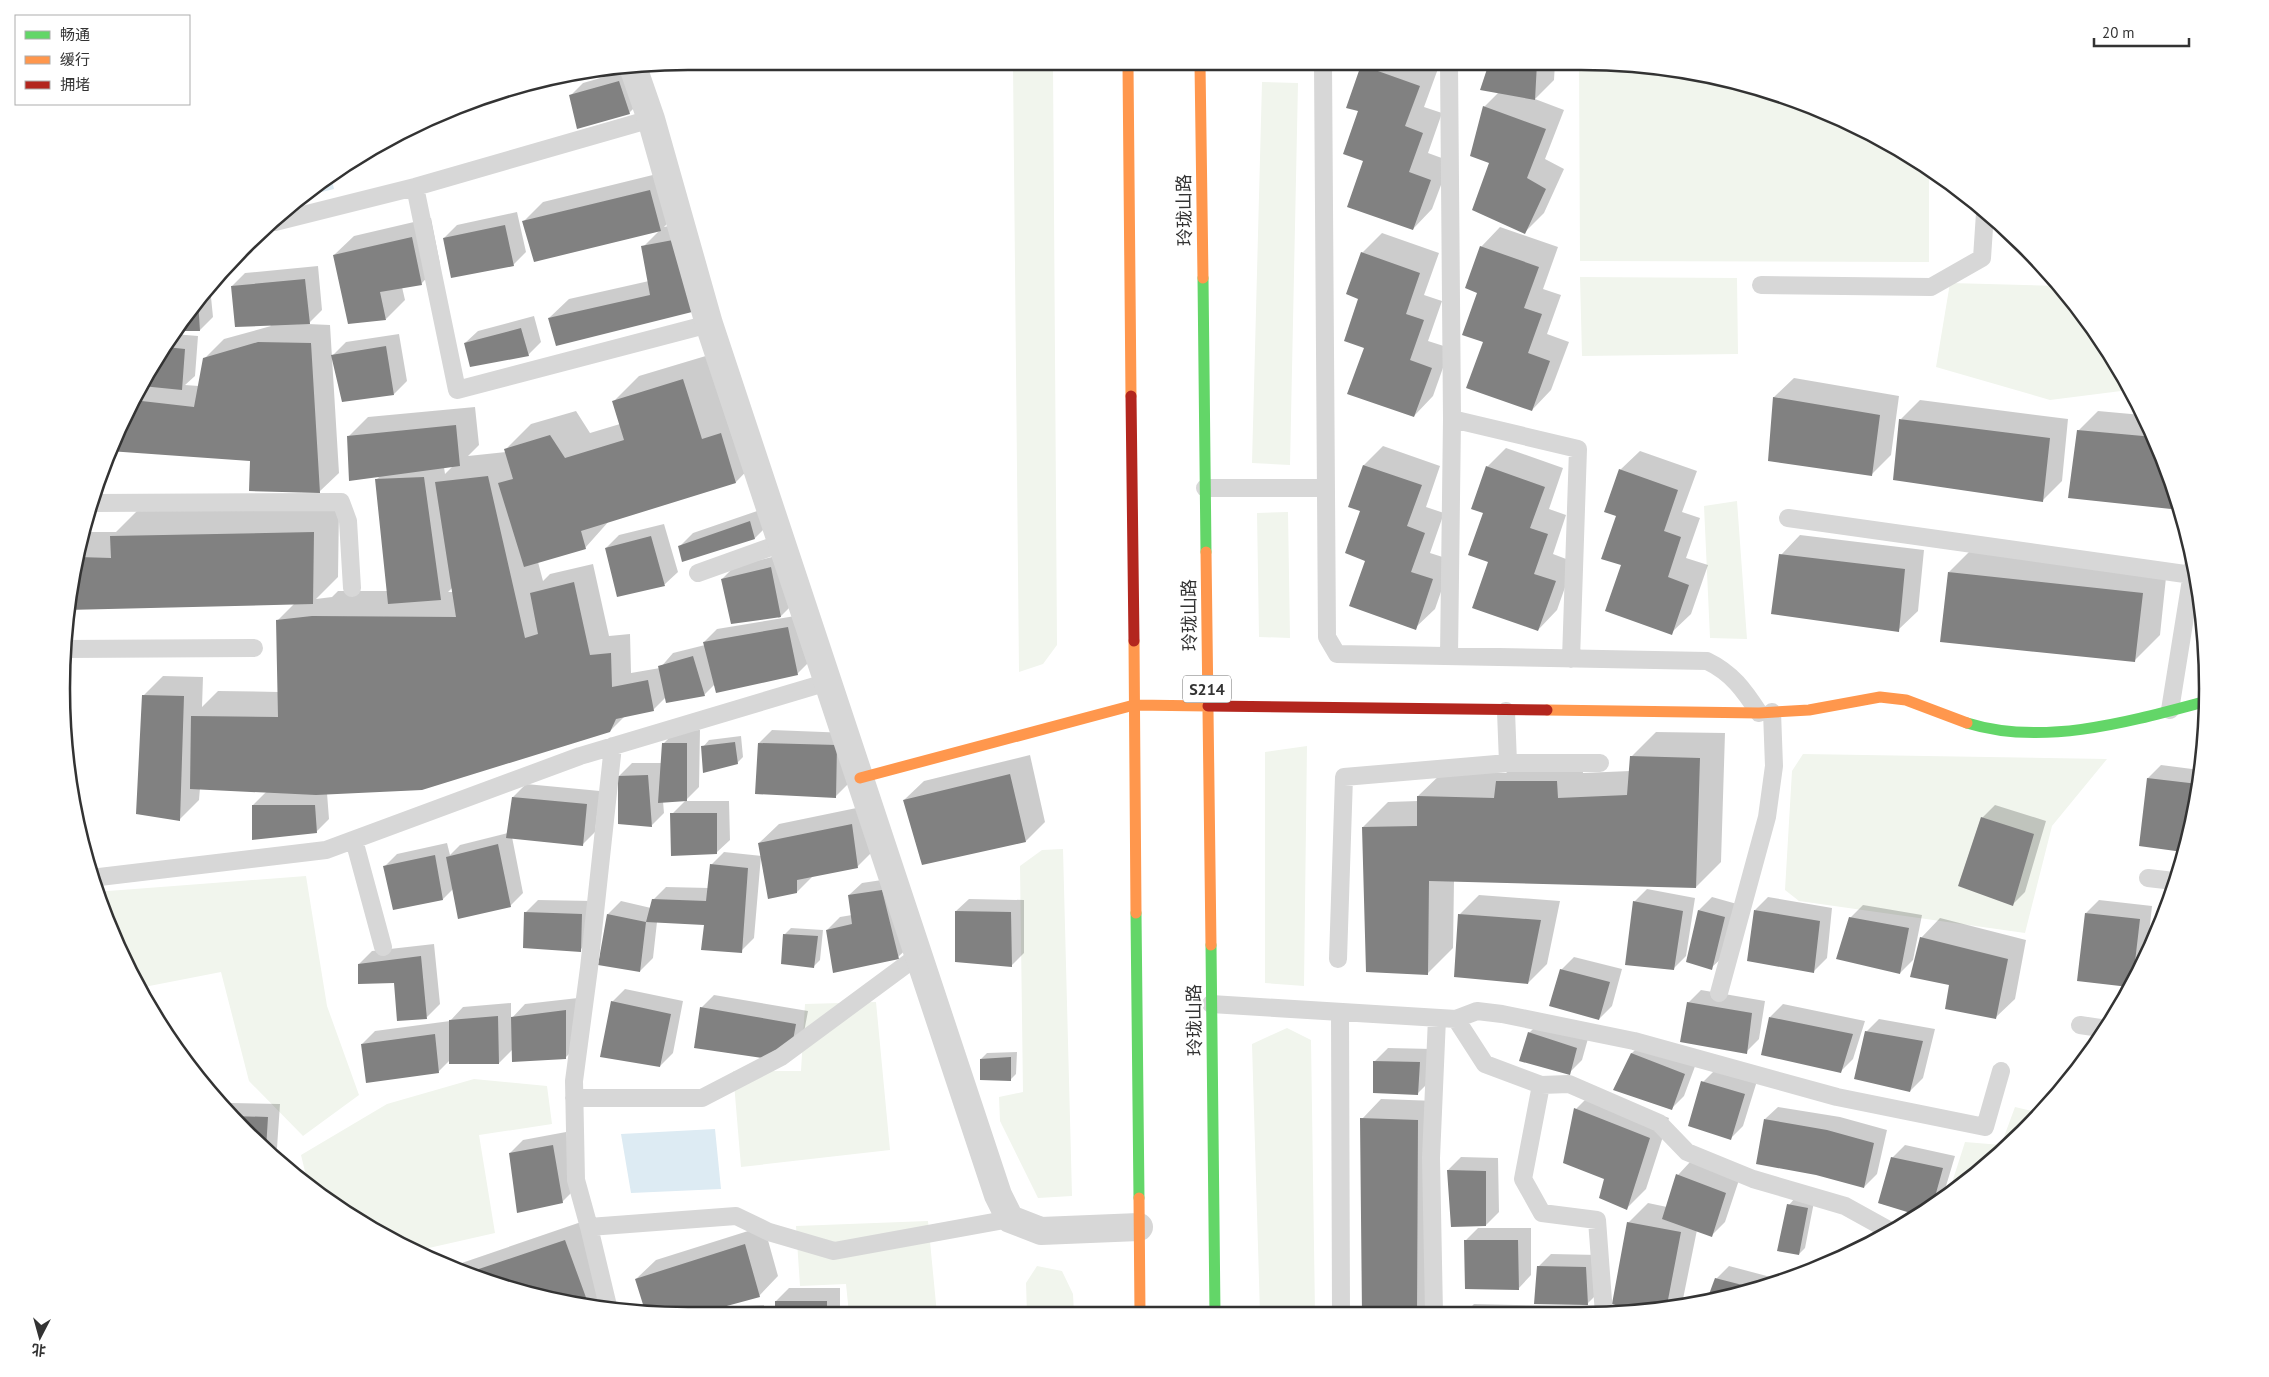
<svg xmlns="http://www.w3.org/2000/svg" width="2269" height="1377" font-family="'PT Sans','Noto Sans SC',sans-serif">
<rect width="100%" height="100%" fill="#fff"/>
<path fill="#f1f5ed" d="M1579 63H1622L1782 95 1929 167V262L1580 261Z
M1013 65H1053L1057 645 1043 664 1019 672Z
M1262 82 1298 83 1290 465 1252 463Z
M1580 277 1737 278 1738 354 1582 356Z
M1950 283 2058 286 2102 340 2129 390 2050 400 1936 367Z
M1737 501 1747 639 1710 638 1704 506Z
M1288 512 1290 638 1259 637 1257 513Z
M1307 746 1304 986 1265 983V752Z
M1803 754 2107 759 2052 826 2025 933 1799 901 1785 890 1792 771Z
M1063 849 1072 1196 1038 1198 1000 1121 999 1097 1023 1092 1020 866 1042 850Z
M306 876 327 1006 359 1095 303 1136 249 1081 221 972 139 988 95 892Z
M876 1002 890 1150 741 1167 733 1071H801L805 1004Z
M1287 1028 1311 1040 1315 1314H1260L1252 1044Z
M474 1079 547 1086 552 1124 479 1135 495 1233 420 1250 340 1210 308 1184 301 1155 387 1104Z
M2015 1107 2036 1112 1994 1160 1949 1192 1965 1142 2001 1145Z
M928 1221 937 1314H849L846 1284 800 1286 796 1226Z
M1037 1266 1062 1271 1073 1294 1074 1314H1027L1026 1283Z"/>
<path fill="#ddebf3" d="M331 176 334 189 301 197Z
M715 1129 721 1189 631 1193 621 1134Z"/>
<path fill="#0003" fill-rule="evenodd" d="M1430 63 1439 66 1424 107 1442 113 1428 153 1450 161 1432 209 1413 229 1365 160 1360 111 1347 107 1364 64Z
M1490 63H1555L1554 80 1535 99 1564 110 1545 159 1564 169 1544 213 1524 233 1491 162 1484 107 1499 92Z
M632 69 642 100 629 113 570 96 583 83Z
M669 171 680 211 664 227 692 221 711 292 549 318 569 299 649 281 643 247 659 231 524 221 543 202Z
M517 212 526 252 513 265 444 238 457 225Z
M431 218 440 264 421 284 402 287 405 300 386 319 334 255 354 236Z
M1500 227 1558 247 1543 289 1561 295 1547 334 1569 342 1551 390 1532 410 1484 341 1479 292 1481 247Z
M1382 233 1439 253 1424 295 1442 301 1428 341 1450 348 1433 396 1414 416 1365 347 1360 298 1362 253Z
M318 266 322 310 308 324 330 325 339 473 319 492 252 460 110 450 126 411 174 334 198 336 195 376 185 385 199 386 204 359 224 339 271 326 232 286 245 273Z
M210 287 213 317 200 330H176L191 307Z
M534 316 541 342 528 355 465 343 478 331Z
M399 334 407 381 394 394 333 355 346 342Z
M709 355 761 456 736 482 610 520 585 548 538 562 543 581 550 574 593 564 609 636 630 634 631 673 660 668 673 653 705 645 704 642 717 629 801 615 810 661 797 674 715 684 704 695 666 697 653 710 626 715 610 731 327 793 329 819 316 832 253 805 267 791 200 788 199 800 180 819 143 696 163 676 203 677 202 707 218 691 279 692 277 621 295 603 66 609 84 532H116L137 511 339 507 338 577 316 599 332 597 338 591H388L376 480 381 475 348 437 368 417 475 407 479 445 468 456 506 452V449L531 424 576 411 590 433 620 424 614 401 639 376ZM453 466 445 474 444 467ZM453 587 454 592H448Z
M1794 378 1899 396 1891 455 1872 474 1769 460 1774 397Z
M1920 400 2068 419 2062 481 2042 501 1901 419Z
M2098 411 2142 415 2160 449 2176 502 2171 508 2078 431Z
M1383 446 1440 466 1426 507 1444 513 1430 553 1452 560 1435 609 1415 628 1367 560 1361 511 1350 506 1364 465Z
M1506 448 1563 468 1549 509 1566 515 1553 554 1574 562 1557 610 1538 630 1489 562 1487 467Z
M1640 451 1697 471 1682 512 1700 518 1686 558 1708 565 1691 614 1671 633 1618 515 1620 470Z
M763 509 768 525 755 538 680 546 693 533Z
M664 524 678 572 665 584 618 596 606 548 619 535Z
M1800 535 1924 550 1918 611 1898 630 1781 555Z
M1974 547 2167 568 2160 635 2135 660 1949 572Z
M784 554 794 603 779 618 722 579 735 566Z
M700 730 699 787 685 801H729L730 840 717 852 672 814 686 800 663 801 664 813 652 825 619 776 632 763H662L663 744 676 731Z
M772 730 849 733 848 784 835 797 759 743Z
M1656 732 1725 733 1721 862 1696 887 1454 881 1453 948 1427 974 1363 827 1388 802 1418 801V796L1444 771 1506 773 1523 757 1582 756 1583 773 1630 771 1631 757Z
M741 736 743 757 737 763 703 747 709 740Z
M1030 755 1045 822 1026 841 904 800 924 781Z
M2161 765 2200 770 2196 811 2184 850 2140 845 2148 778Z
M526 784 600 791 595 832 582 845 512 837 523 893 510 906 453 889 443 899 384 867 397 854 447 843 450 855 460 845 508 833 513 797Z
M871 805 877 847 858 866 813 876 797 892 761 856 754 938 741 951 705 924 657 922 653 958 640 971 599 964 608 914 621 901 651 908 653 900 666 887 709 888 711 865 724 852 762 856 759 843 779 824Z
M1995 805 2046 821 2025 892 2012 905 1982 818Z
M895 878 911 945 898 957 827 930 840 917 852 915 849 895 862 883Z
M1647 889 1695 898 1686 956 1673 969 1634 902Z
M1479 895 1560 901 1547 964 1528 983 1460 914Z
M1712 897 1737 904 1724 956 1711 968 1687 961 1699 910Z
M1768 897 1832 908 1827 958 1814 971 1755 910Z
M969 899 1024 900V953L1011 966 956 911Z
M538 900 594 901 593 937 580 950 525 913Z
M2099 900 2152 906 2147 953 2130 986 2086 913Z
M1863 905 1922 915 1913 960 1900 973 1850 918Z
M2164 916 2160 929 2154 940 2156 924Z
M1940 918 2026 940 2015 999 1995 1018 1950 984 1921 938Z
M791 928 823 930 820 960 814 966 785 934Z
M434 944 440 1004 427 1017 395 982 359 964 372 951Z
M1574 957 1622 969 1612 1006 1599 1019 1561 970Z
M625 989 683 1001 673 1053 660 1066 612 1002Z
M1701 990 1765 1001 1759 1039 1746 1052 1688 1003Z
M714 995 808 1011 801 1048 701 1008Z
M578 998V1045L565 1058 513 1049 499 1063 450 1060 438 1072 362 1044 375 1031 450 1021 463 1007 511 1003V1019L525 1004Z
M1783 1004 1865 1021 1853 1059 1840 1072 1770 1017Z
M1879 1019 1935 1029 1923 1078 1910 1091 1866 1032Z
M1542 1020 1589 1035 1582 1060 1569 1073 1529 1033Z
M1645 1040 1697 1061 1684 1096 1671 1109 1615 1090 1632 1053Z
M1388 1048 1433 1049 1431 1080 1418 1093 1375 1061Z
M1017 1052 1016 1074 1010 1080 981 1059 987 1053Z
M1716 1069 1757 1081 1743 1126 1730 1139 1703 1082Z
M1595 1090 1669 1118 1646 1189 1627 1208 1605 1178 1576 1109Z
M1381 1099 1437 1101 1436 1300 1423 1313 1441 1314H1363L1362 1119Z
M230 1103 280 1104 277 1148 272 1154 245 1132 224 1109Z
M1778 1107 1840 1117 1887 1130 1877 1174 1864 1187 1765 1119Z
M566 1132 575 1189 562 1202 510 1153 523 1140Z
M1905 1145 1955 1156 1943 1196 1918 1214 1879 1203 1892 1158Z
M1461 1157 1498 1158 1499 1212 1486 1225 1448 1170Z
M1690 1162 1739 1180 1725 1222 1712 1235 1697 1230 1683 1299 1679 1303 1639 1311 1613 1303 1628 1223 1648 1203 1667 1207 1678 1175Z
M1795 1198 1814 1202 1805 1248 1799 1254 1789 1205Z
M584 1221 616 1308 487 1282 453 1266Z
M764 1226 778 1276 759 1296 693 1314H647L636 1279 656 1260Z
M1478 1228H1531V1275L1519 1288 1465 1241Z
M1551 1254 1599 1255 1600 1291 1587 1304 1538 1267Z
M1729 1266 1786 1281 1710 1297 1716 1279Z
M789 1288H840V1314H777L776 1301Z
M1474 1304 1555 1306V1314H1464Z
M764 1305V1314H730L738 1306Z"/>
<path fill="#818181" d="M1489 63H1537L1535 100 1480 90Z
M1361 65 1420 86 1405 126 1423 133 1409 172 1431 180 1413 230 1347 207 1363 161 1343 154 1358 111 1346 108Z
M619 81 630 114 577 129 569 95Z
M1483 106 1546 129 1527 178 1546 189 1525 234 1472 210 1489 163 1470 156Z
M650 190 661 231 534 262 522 221Z
M505 225 514 266 451 278 443 238Z
M412 237 422 285 380 292 386 320 348 324 333 255Z
M673 240 692 312 556 346 548 318 650 295 641 246Z
M1480 246 1539 267 1524 308 1542 314 1528 353 1550 361 1532 411 1466 388 1483 342 1462 335 1477 293 1465 288Z
M1361 252 1420 273 1406 314 1424 320 1410 360 1432 368 1414 417 1347 394 1364 348 1344 341 1358 299 1346 294Z
M305 279 310 324 235 327 231 286Z
M198 300 200 331H175L191 307Z
M521 328 529 356 470 367 464 343Z
M258 342 311 343 320 493 249 491 250 461 109 451 133 400 194 407 203 358Z
M386 346 394 395 342 402 331 355Z
M166 347 185 349 182 390 142 386Z
M683 379 702 439 721 433 736 483 581 531 586 549 524 567 498 483 513 479 504 449 550 435 565 458 624 440 612 401Z
M1773 397 1880 415 1872 476 1768 461Z
M1899 419 2050 438 2043 502 1893 480Z
M456 425 460 466 349 481 347 436Z
M2077 430 2154 437 2160 449 2173 492 2171 509 2068 498Z
M1363 465 1422 485 1407 526 1425 533 1411 572 1433 579 1416 630 1349 606 1365 561 1345 553 1360 511 1348 507Z
M1486 466 1545 487 1530 528 1548 534 1534 574 1556 581 1538 631 1472 608 1488 562 1468 555 1483 513 1471 509Z
M1619 469 1678 490 1664 531 1681 537 1668 577 1689 585 1672 635 1605 611 1621 565 1601 559 1616 516 1604 512Z
M488 476 525 638 538 634 530 593 574 582 590 655 611 653 612 687 648 680 654 711 616 719 610 732 422 790 316 795 190 789 191 716 278 717 276 620 312 616 456 617 435 482Z
M424 477 441 600 388 604 375 479Z
M750 521 755 539 682 562 678 546Z
M314 532 313 604 66 610 78 557 111 558 110 536Z
M651 536 665 586 617 597 605 548Z
M1779 554 1905 569 1899 632 1771 614Z
M771 567 781 617 731 624 721 579Z
M1948 572 2143 593 2135 662 1940 642Z
M788 627 798 675 716 693 703 642Z
M693 656 705 696 666 703 658 666Z
M142 695 184 696 180 821 136 814Z
M735 742 738 764 703 773 701 746Z
M662 743H687V801L658 803Z
M758 743 837 745 836 798 755 794Z
M1630 756 1700 758 1696 888 1429 881 1428 975 1366 972 1362 827 1417 826V796L1494 798 1496 781H1557L1558 798 1627 795Z
M1010 774 1026 842 922 865 903 800Z
M648 775 652 827 618 824V776Z
M2147 778 2198 784 2196 811 2183 852 2139 846Z
M512 797 587 804 583 846 506 838Z
M252 805H315L317 833 252 840Z
M670 813H717V854L671 856Z
M1981 817 2034 834 2013 906 1958 886Z
M852 824 858 868 797 880V893L768 899 758 843Z
M498 844 511 907 458 919 446 857Z
M435 855 443 900 393 910 383 866Z
M710 864 748 868 742 953 701 950 704 925 646 922 652 899 706 901Z
M882 890 899 959 833 973 826 930 852 924 848 895Z
M1633 901 1683 911 1674 970 1625 965Z
M1698 910 1725 917 1712 970 1686 962Z
M1754 910 1820 921 1814 973 1747 961Z
M955 911 1011 912 1012 967 955 962Z
M524 912 582 914 581 952 523 948Z
M2085 913 2140 919 2133 979 2129 987 2077 981Z
M607 914 646 922 640 972 598 965Z
M1458 914 1541 920 1528 984 1454 977Z
M1849 917 1909 928 1900 974 1836 959Z
M2154 923 2161 924 2152 943Z
M783 934 818 936 814 968 781 964Z
M1920 937 2008 959 1996 1019 1945 1009 1949 985 1910 977Z
M421 956 427 1019 397 1021 394 983 358 984V964Z
M1560 969 1610 982 1599 1020 1549 1006Z
M611 1001 671 1014 660 1067 600 1057Z
M1687 1002 1752 1013 1747 1054 1680 1042Z
M700 1007 796 1024 789 1062 694 1048Z
M566 1010V1059L512 1062 511 1017Z
M498 1016 499 1064H449V1020Z
M1769 1017 1853 1034 1841 1073 1761 1055Z
M1865 1031 1923 1041 1910 1092 1854 1079Z
M1528 1032 1577 1048 1570 1075 1519 1061Z
M435 1034 439 1073 366 1083 361 1044Z
M1631 1053 1685 1074 1672 1110 1613 1090Z
M1011 1057V1081L980 1080V1059Z
M1373 1061 1420 1062 1418 1095 1373 1093Z
M1701 1081 1745 1094 1731 1140 1688 1126Z
M1574 1108 1650 1138 1627 1210 1599 1198 1604 1179 1563 1163Z
M231 1116 268 1117 266 1149 245 1132Z
M1360 1118 1418 1120 1417 1314H1362Z
M1764 1119 1827 1130 1874 1143 1864 1188 1816 1175 1756 1164Z
M553 1145 563 1203 517 1213 509 1153Z
M1891 1157 1943 1168 1933 1204 1917 1215 1878 1203Z
M1447 1170 1486 1171V1226L1451 1227Z
M1676 1174 1726 1193 1712 1237 1662 1219Z
M1787 1204 1808 1208 1799 1255 1777 1251Z
M1627 1222 1681 1232 1667 1305 1637 1311 1612 1304Z
M565 1240 588 1303 487 1282 467 1273Z
M1464 1240H1518L1519 1290 1465 1289Z
M745 1244 760 1297 697 1314H646L635 1279Z
M1537 1266 1586 1267 1588 1305 1534 1304Z
M1715 1278 1754 1288 1708 1297Z
M775 1301H827V1314H775Z"/>
<g fill="none" stroke-linecap="round" stroke-linejoin="round">
<path stroke="#d7d7d7" stroke-width="18" d="M1449 63 1452 419 1449 656
M1323 64 1327 637 1337 654 1707 661C1732 673 1744 690 1759 713
M415 187 457 390 709 324
M275 222 415 187 651 119
M1761 285 1931 287 1982 258 1985 213
M1452 419 1578 449 1571 659
M1205 488H1326
M91 503 341 502 348 521 352 588
M1788 518 2192 575
M698 573 782 543
M64 649 254 648
M2170 710 2194 561
M1506 711 1508 763
M613 746 589 968 574 1081 576 1180 589 1227 736 1216 769 1232 834 1251 1010 1219
M354 840 383 947
M91 878 326 850 580 756 828 682
M2148 878 2174 881
M1338 959 1344 777 1508 763H1600
M1719 993 1767 817 1774 766 1772 712
M1211 1004 1456 1019 1477 1011 1502 1014 1634 1041 1837 1097 1985 1127 2001 1071
M1340 1012 1341 1314
M1456 1019 1485 1064 1541 1085 1569 1084 1659 1123 1687 1152 1753 1179 1845 1206 1892 1232
M2080 1025 2107 1029
M1541 1085 1523 1179 1542 1213 1597 1220 1604 1314
M574 1098H702L781 1057 919 955
M589 1227 608 1306
M1434 1314 1431 1158 1437 1018"/>
<path stroke="#d7d7d7" stroke-width="28" d="M633 67 651 119 709 324 998 1195 1010 1219 1041 1231 1139 1227"/>
<path stroke="#63d668" stroke-width="11" d="M1203 278 1206 552
M1967 723C2044 747 2132 721 2207 701
M1136 913 1139 1198
M1211 945 1215 1314"/>
<path stroke="#ff974d" stroke-width="11" d="M1200 64 1203 278
M1128 65 1131 396
M1206 552 1211 945
M1134 641 1136 913
M1547 710 1759 713 1809 710 1880 697 1906 700 1967 723
M860 778 1134 705 1208 706
M1139 1198 1140 1314"/>
<path stroke="#b3261e" stroke-width="11" d="M1131 396 1134 641
M1208 706 1547 710"/>
</g>
<g text-anchor="middle" dominant-baseline="central" stroke-width="5" stroke-linejoin="round" paint-order="stroke">
<rect fill="#fff" stroke="#707070" stroke-width="1" x="1183" y="675.5" width="48" height="27" rx="4"/>
<g font-size="16" font-weight="bold" fill="#333">
<text x="1207" y="689">S214</text>
</g>
<g font-size="18" fill="#333" stroke="#fff">
<text transform="translate(1184 210) rotate(-91)">玲珑山路</text>
<text transform="translate(1189 615) rotate(-91)">玲珑山路</text>
<text transform="translate(1194 1020) rotate(-91)">玲珑山路</text>
</g>
</g>
<path d="M0 0H2269V1377H0ZM688 70H1581A618 618 0 0 1 2199 688V689A618 618 0 0 1 1581 1307H688A618 618 0 0 1 70 689V688A618 618 0 0 1 688 70Z" fill="#fff" fill-rule="evenodd"/>
<path fill="none" stroke="#333" stroke-width="2.5" d="M688 70H1581A618 618 0 0 1 2199 688V689A618 618 0 0 1 1581 1307H688A618 618 0 0 1 70 689V688A618 618 0 0 1 688 70Z"/>
<rect x="15" y="15" width="175" height="90" fill="#ffffff" stroke="#adadad"/>
<rect x="25" y="31" width="25" height="8" fill="#63d668" stroke="#adadad"/>
<text x="60" y="40" font-size="15" fill="#333333">畅通</text>
<rect x="25" y="56" width="25" height="8" fill="#ff974d" stroke="#adadad"/>
<text x="60" y="65" font-size="15" fill="#333333">缓行</text>
<rect x="25" y="81" width="25" height="8" fill="#b3261e" stroke="#adadad"/>
<text x="60" y="90" font-size="15" fill="#333333">拥堵</text>
<g transform="translate(40 1337) rotate(186)" stroke="#ffffff" stroke-width="4" paint-order="stroke">
<path d="M0-4L9 19L0 12L-9 19Z" fill="#333333"/>
<text y="-8" font-size="14" font-weight="bold" text-anchor="middle" fill="#333333">北</text>
</g>
<path d="M2094 38v8h95v-8" fill="none" stroke="#333333" stroke-width="2.5"/>
<text x="2102" y="38" font-size="15" fill="#333333" stroke="#ffffff" stroke-width="4" paint-order="stroke">20 m</text>
</svg>
